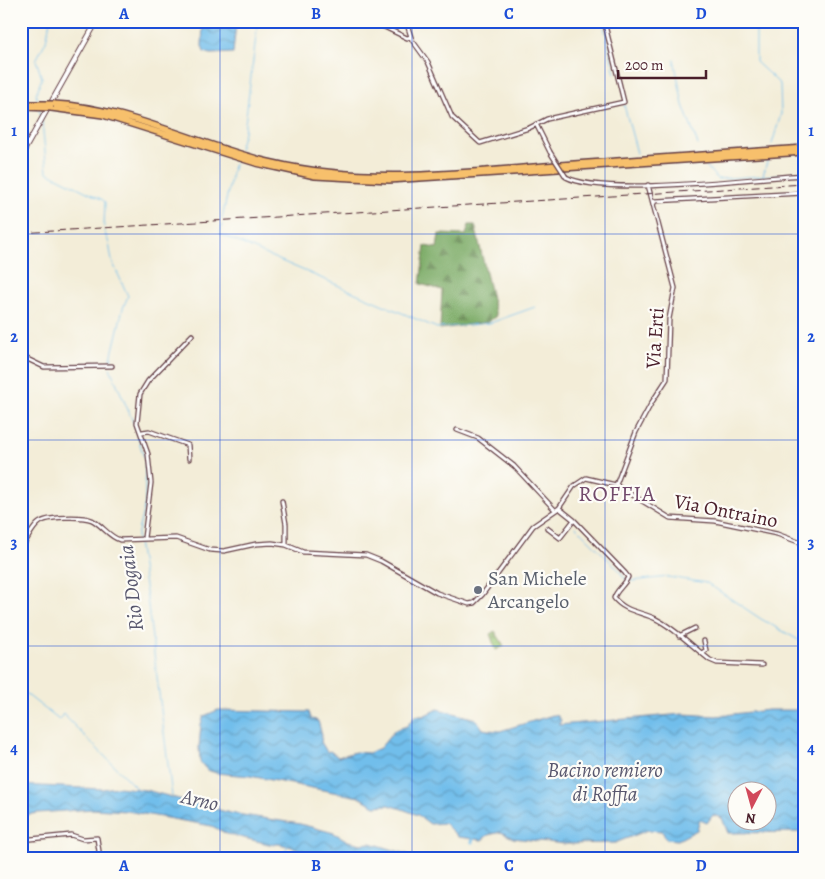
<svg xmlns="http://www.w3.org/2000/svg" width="825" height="879" font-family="Alegreya,serif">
<defs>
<pattern id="forest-firs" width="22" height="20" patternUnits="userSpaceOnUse" patternTransform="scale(1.25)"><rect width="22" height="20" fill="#7dac67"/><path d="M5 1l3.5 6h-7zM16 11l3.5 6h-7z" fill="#688b55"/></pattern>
<pattern id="cemetery-stones" width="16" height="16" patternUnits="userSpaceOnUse" patternTransform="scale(1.25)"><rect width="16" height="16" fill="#9cc876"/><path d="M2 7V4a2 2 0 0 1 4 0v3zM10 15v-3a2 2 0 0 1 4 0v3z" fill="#88ab66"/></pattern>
<pattern id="water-waves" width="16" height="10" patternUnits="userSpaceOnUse" patternTransform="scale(1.25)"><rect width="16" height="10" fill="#71beeb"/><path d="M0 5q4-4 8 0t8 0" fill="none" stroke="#5f9abf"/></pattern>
</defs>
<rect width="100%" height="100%" fill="#fdfcf7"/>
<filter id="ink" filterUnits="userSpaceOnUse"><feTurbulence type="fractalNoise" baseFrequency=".02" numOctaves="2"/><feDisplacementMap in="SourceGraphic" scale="10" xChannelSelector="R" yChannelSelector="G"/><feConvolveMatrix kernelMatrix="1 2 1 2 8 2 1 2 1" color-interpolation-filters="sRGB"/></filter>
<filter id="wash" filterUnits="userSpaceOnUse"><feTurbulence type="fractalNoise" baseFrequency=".0096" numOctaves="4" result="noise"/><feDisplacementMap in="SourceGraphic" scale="20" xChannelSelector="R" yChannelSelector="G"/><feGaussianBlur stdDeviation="1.12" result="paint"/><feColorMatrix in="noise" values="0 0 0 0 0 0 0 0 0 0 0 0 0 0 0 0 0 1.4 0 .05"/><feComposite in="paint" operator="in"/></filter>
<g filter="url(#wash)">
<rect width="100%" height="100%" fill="#f3edd8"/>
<path fill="url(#forest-firs)" stroke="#646649" d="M469 225H475L496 316 488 322 440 329 442 290 420 284 425 246 437 248 439 234 466 235Z"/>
<path fill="url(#cemetery-stones)" stroke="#737450" d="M495 631 504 646 496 650 490 634Z"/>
<path fill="url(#water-waves)" stroke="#5e6e8b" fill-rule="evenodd" d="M203 21H234L236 24 233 53 211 54 204 52 202 46Z
M438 709 476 719 483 729 488 730 500 731 553 715 558 716 561 720 559 725 683 714 716 716 768 710H804V832L728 833 722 818 713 815 707 823 700 820 697 830 678 840 666 839 662 831 648 830 615 843 565 844 513 838 501 832 488 835 482 840 458 837 444 823 430 824 418 815 402 809 389 805 375 806 359 797 250 776 216 773 207 770 200 762 199 747 201 724 204 716 218 710 309 712 311 718 318 721 322 735 321 742 327 752 330 751 338 757 355 752 369 753 380 748 395 730 407 726 415 716H423ZM738 792H768V822H738Z
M21 785 102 789 118 787 146 790 230 813 300 824 334 833 348 841 361 844 371 843 420 858H332L280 844H269L227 834 212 826 127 811 93 809 37 813 21 816Z"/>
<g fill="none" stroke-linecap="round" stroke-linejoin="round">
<path stroke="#71beeb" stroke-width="1" d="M748 21 756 25V62L780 84 781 114 772 144
M795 21 804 35
M603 22 615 74
M674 59 683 105 698 145
M38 102 36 94 42 78 36 60 46 41 50 21
M624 105 637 153
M39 109 41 117
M42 121 47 172 103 200 105 202 104 227
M239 149 244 132 258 21
M235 161V159
M703 162 717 179 804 173
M763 175 768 159
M222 219 234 164
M222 225 220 234 263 253
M104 231 109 243 112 261 128 296 123 308 110 363
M265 254 437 328 490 323 535 307
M110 368 134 424 145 461V503L137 536 147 598 172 796
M576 527 619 570 624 578 632 581 668 577 707 583 761 619 804 643
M21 690 59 720 63 714 137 789
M282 858 288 845"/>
<path stroke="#71beeb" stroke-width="3" d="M472 842 473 839"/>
</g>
</g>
<g filter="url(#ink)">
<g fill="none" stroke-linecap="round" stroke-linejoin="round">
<defs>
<path id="minor" d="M372 21 407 38 411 37
M406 21 412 40 428 62 452 117 480 143 529 128 547 119 624 102 604 21
M536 124 550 152
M566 177C602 197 755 178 804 175
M653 205 655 201 804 193
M21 356 44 367 112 366
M457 430 478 438 514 466 555 510
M142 432 149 431 188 445 189 459
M616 485 636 432 652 402 667 379 669 319 675 288 648 185
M282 501 286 524V545
M559 508 574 520 625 573 628 577C625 585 616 590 614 598 625 612 642 612 656 619 676 629 693 647 710 660L717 663 762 665
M547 528 560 538 574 520
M144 538 151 483 148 454 137 423 140 394 148 381 192 335
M21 548C28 540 31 529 39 523 47 516 83 516 92 520 102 525 109 537 120 540L176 538 210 550 224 551 256 544 272 543 286 545 303 552 366 555 381 561 437 593 469 604 474 603 482 595 533 526 559 508 574 486 586 478 616 485 670 518 715 521 777 534 804 544
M679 636 695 628
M702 653 706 650 704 641
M21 840 71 835 83 839 97 838 100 858"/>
<path id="tertiary" d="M21 156 97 21"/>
<path id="trunk" d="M54 104C130 108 199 146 273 163 365 185 462 173 556 165
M51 108 103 115 256 163 315 176 389 180 558 169
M560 165 804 148
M563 168 804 152"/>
</defs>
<use href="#minor" stroke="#633e45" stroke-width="5.5"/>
<use href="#tertiary" stroke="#633e45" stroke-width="6"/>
<use href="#trunk" stroke="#633e45" stroke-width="8"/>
<use href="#minor" stroke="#fff" stroke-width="3"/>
<use href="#tertiary" stroke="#fff" stroke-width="4"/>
<use href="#trunk" stroke="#f7c06c" stroke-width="5"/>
<path stroke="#4a1f2b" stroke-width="1" stroke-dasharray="8 4" stroke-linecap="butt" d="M21 233 804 184"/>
<defs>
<path id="minor-bridge" d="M550 152 566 177"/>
<path id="trunk-bridge" d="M24 104H54
M23 107 51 108"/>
</defs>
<use href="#minor-bridge" stroke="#633e45" stroke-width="5.5" stroke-linecap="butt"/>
<use href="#trunk-bridge" stroke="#633e45" stroke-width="8" stroke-linecap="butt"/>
<use href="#minor-bridge" stroke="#fff" stroke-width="3"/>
<use href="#trunk-bridge" stroke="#f7c06c" stroke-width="5"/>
</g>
</g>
<path fill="none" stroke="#1d4ed8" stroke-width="1" stroke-opacity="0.55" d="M220 21V858M412 21V858M605 21V858M21 234H804M21 440H804M21 646H804"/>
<circle fill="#6b7280" stroke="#fdfcf7" stroke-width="2" cx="478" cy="590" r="5"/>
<g text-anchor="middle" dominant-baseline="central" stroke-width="4.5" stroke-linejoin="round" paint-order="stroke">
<g font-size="20" fill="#4a1f2b" stroke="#fdfcf7">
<text transform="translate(655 338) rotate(-86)">Via Erti</text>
<text transform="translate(726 511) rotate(11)">Via Ontraino</text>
</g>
<g font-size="20" fill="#5b616d" stroke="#fdfcf7" text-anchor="start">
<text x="488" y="578">San Michele<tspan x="488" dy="23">Arcangelo</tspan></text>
</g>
<g font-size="21" font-style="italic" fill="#58576e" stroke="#fdfcf7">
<text transform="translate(131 588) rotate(-97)">Rio Dogaia</text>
<text x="605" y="770">Bacino remiero<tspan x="605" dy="24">di Roffia</tspan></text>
<text transform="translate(200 800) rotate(13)">Arno</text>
</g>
<g font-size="22" letter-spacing="1" fill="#724a6b" stroke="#fdfcf7">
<text x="617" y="494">ROFFIA</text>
</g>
</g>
<rect width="825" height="879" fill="none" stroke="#fdfcf7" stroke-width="55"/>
<g transform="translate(752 806) rotate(186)"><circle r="24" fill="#fdfcf7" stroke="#b5a4a5"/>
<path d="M0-4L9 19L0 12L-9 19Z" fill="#d1495b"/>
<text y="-8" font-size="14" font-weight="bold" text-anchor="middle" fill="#4a1f2b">N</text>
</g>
<path d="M618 70v8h88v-8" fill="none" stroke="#4a1f2b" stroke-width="2.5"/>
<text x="625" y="70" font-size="15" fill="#4a1f2b" stroke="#fdfcf7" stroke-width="4" paint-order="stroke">200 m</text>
<rect x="28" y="28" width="770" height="824" fill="none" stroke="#1d4ed8" stroke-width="2"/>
<g font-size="16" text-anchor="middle" font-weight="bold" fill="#1d4ed8">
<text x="124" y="19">A</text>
<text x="316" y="19">B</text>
<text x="509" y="19">C</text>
<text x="701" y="19">D</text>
<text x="14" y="136">1</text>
<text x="811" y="136">1</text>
<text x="14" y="342">2</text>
<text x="811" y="342">2</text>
<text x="14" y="548">3</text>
<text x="811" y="548">3</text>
<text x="14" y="754">4</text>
<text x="811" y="754">4</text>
<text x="124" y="871">A</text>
<text x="316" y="871">B</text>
<text x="509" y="871">C</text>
<text x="701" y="871">D</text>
</g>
</svg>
